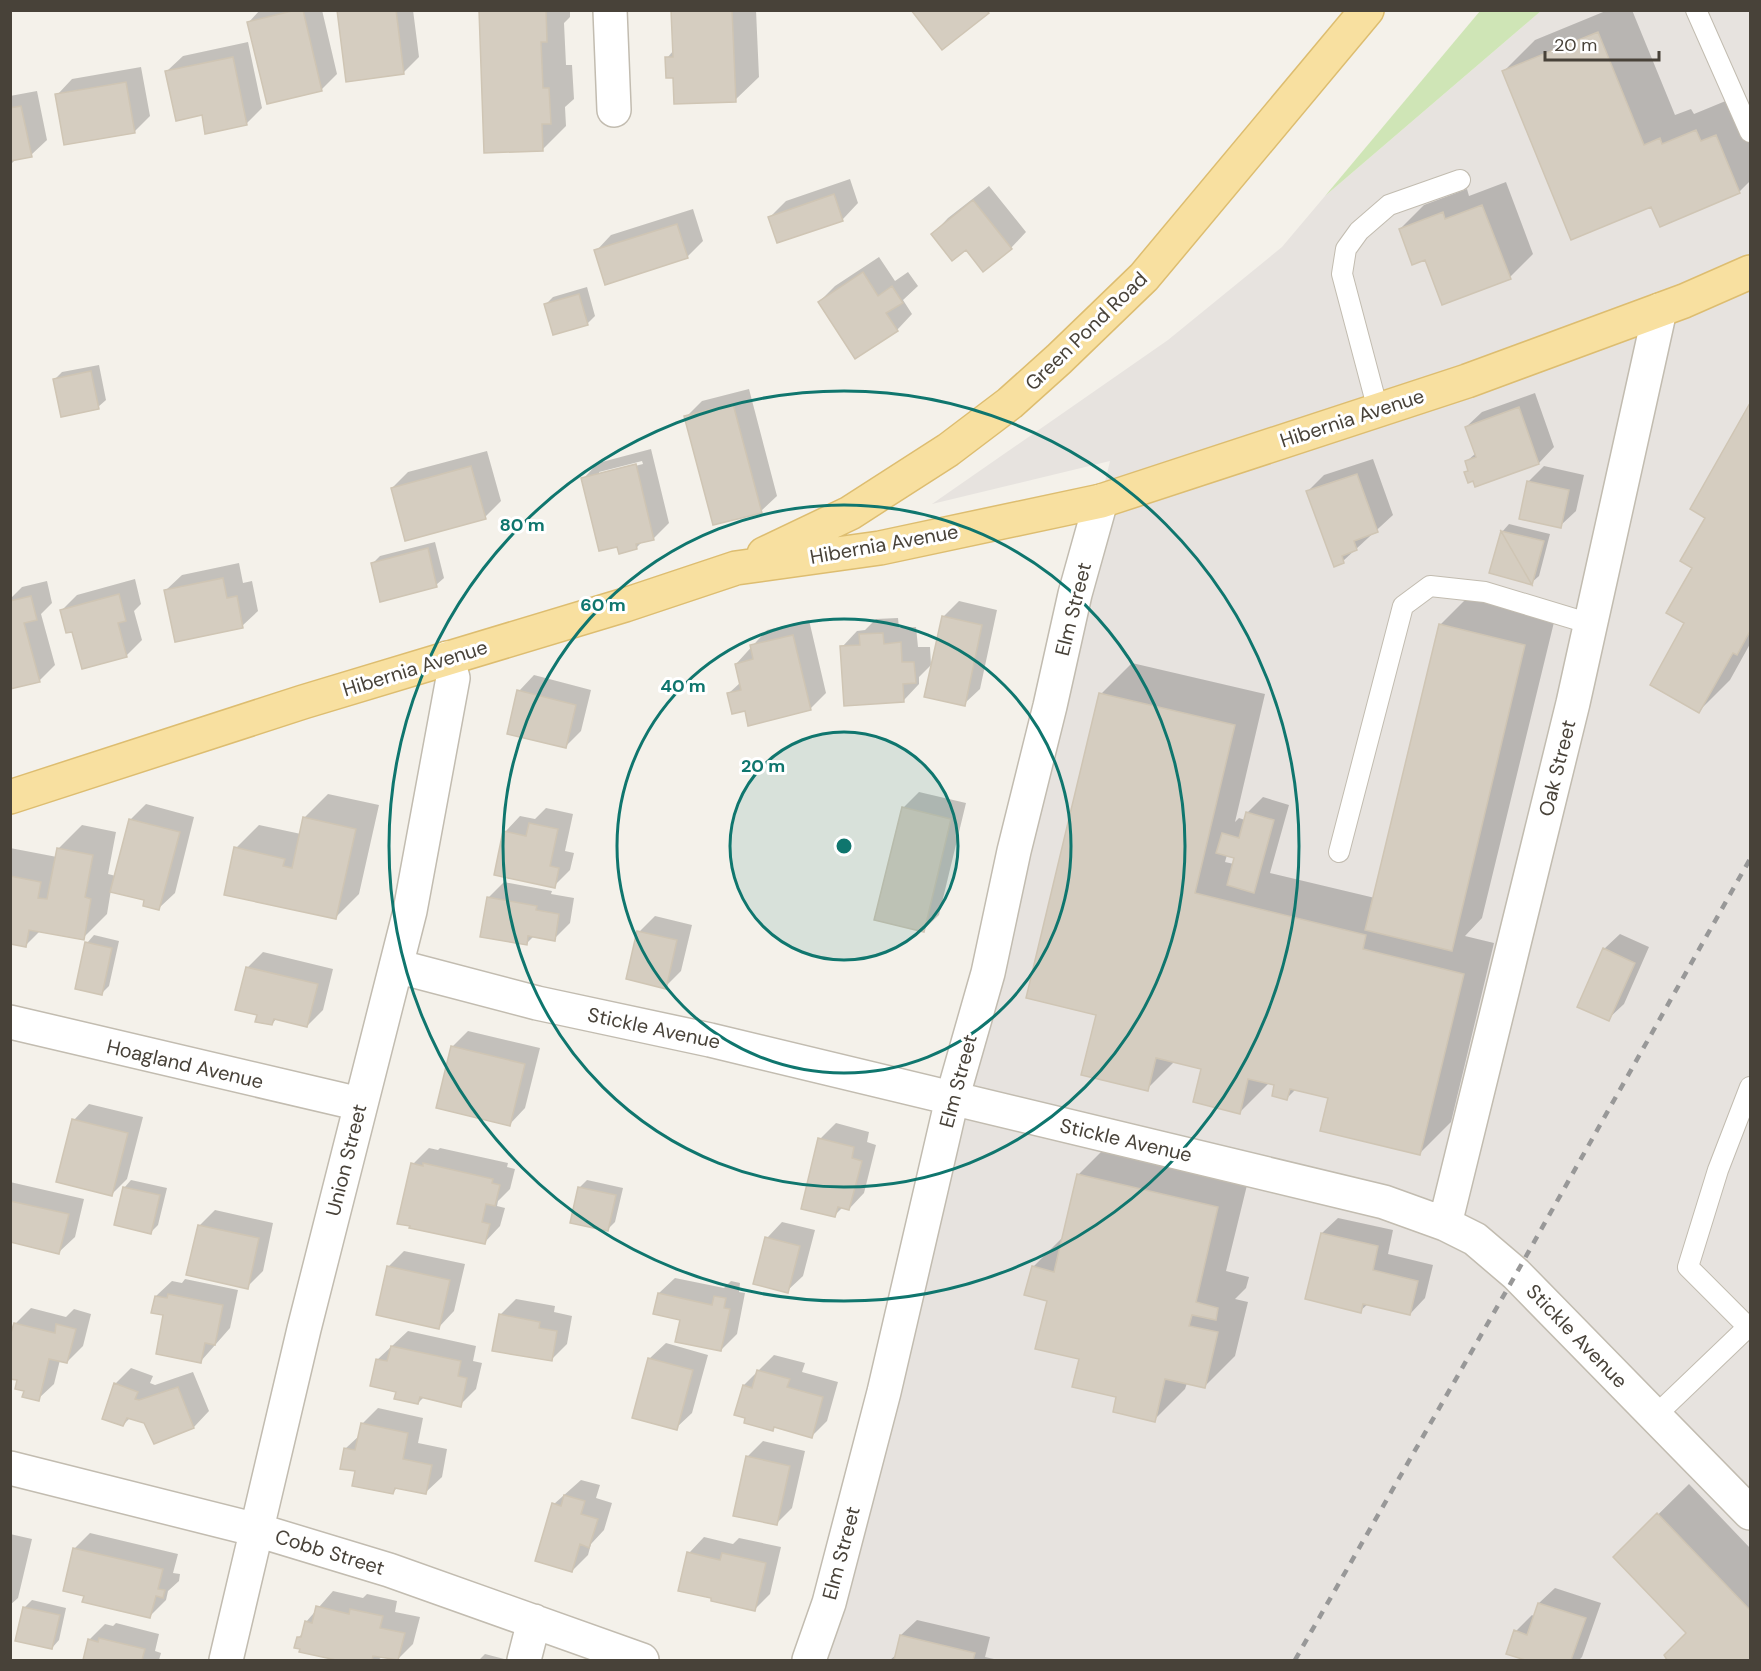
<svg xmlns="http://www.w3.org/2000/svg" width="1761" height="1671" font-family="'DM Sans',sans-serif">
<rect width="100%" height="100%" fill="#f4f1ea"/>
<path fill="#e7e3df" d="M1541 11H1750V1660H820L1110 461 932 504 1168 340 1282 247 1325 196Z"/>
<path fill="#cfe5b6" d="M1480 11H1541L1325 196Z"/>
<path fill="#0003" fill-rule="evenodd" d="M260 10H322L337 74 321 90 249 22Z
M339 10H413L419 57 403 73Z
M480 10H570V17L564 23 566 65H572L574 99 565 107 566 126 542 150Z
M672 10H756L759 77 735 100 674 77 667 58 674 50Z
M1608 10H1632L1675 115 1691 109 1694 114 1728 100 1750 113V181L1739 192 1652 205 1504 71 1535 40Z
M248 42 262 108 246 124 203 113 167 71 183 56Z
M141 67 150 116 134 132 57 95 72 79Z
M37 91 47 140 31 155 17 158 10 165V96Z
M850 179 858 203 843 219 778 241 770 217 786 201Z
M1506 182 1533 254 1510 277 1426 258 1400 229 1424 205 1467 189 1469 196Z
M989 186 1026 232 1011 248 933 234 948 218Z
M693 209 703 241 687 257 596 251 611 235Z
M879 257 895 281 908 272 918 286 903 300 912 314 897 330 819 302 835 286Z
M587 287 595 316 587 324 546 304 553 297Z
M99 365 106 400 98 407 55 379 62 372Z
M749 389 777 496 761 511 686 417 702 401Z
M1535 393 1554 447 1539 463 1465 473 1469 469 1467 461 1476 453 1466 427 1482 412Z
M1750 406V644L1730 680 1699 711 1687 622 1694 568 1707 517 1692 509Z
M651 449 669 523 653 539 643 541 636 548 618 545 583 479 598 463ZM642 461 643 464 599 475V472Z
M487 451 501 501 485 517 392 488 408 472Z
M1373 459 1393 515 1343 561 1308 491 1324 475Z
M1544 466 1584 475 1576 511 1560 526 1528 482Z
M1509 524 1550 534 1539 576 1531 583 1502 532Z
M435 542 444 578 436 585 372 564 380 556Z
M239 563 243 583 252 581 258 611 242 626 166 590 182 575Z
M135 579 141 604 134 611 142 640 126 656 73 630 61 611 77 595Z
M47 581 52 603 41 614 55 665 39 681 11 688 10 599 22 587Z
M1471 594 1556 614 1482 918 1465 936 1494 943 1451 1122 1420 1153 1329 1097 1296 1089 1287 1098 1276 1084 1269 1083 1240 1112 1203 1068 1175 1061 1147 1089 1098 1014 1101 694 1132 663 1265 694 1235 822 1239 818 1245 820 1247 813 1263 797 1289 805 1270 873 1375 898 1440 625ZM1227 855 1236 857 1234 864 1225 862Z
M959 601 997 610 980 689 964 704 943 617Z
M898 618 899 628 916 627 918 647H930L931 665 919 677V684L904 700 842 647 857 631 865 630 876 619Z
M809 620 826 693 810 709H746L729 693 741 682 736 664 767 630Z
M534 675 591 690 581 731 565 747 519 691Z
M919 792 966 803 939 915 923 930 903 808Z
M328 794 379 805 359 894 336 917 236 848 259 825 301 834 304 818Z
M146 804 194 817 175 893 159 908 146 899 111 890 107 914 83 938 41 930 25 946 10 943V848L57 857 58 849 82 825 116 832 108 874 116 876 130 820Z
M546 808 573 814 565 851 574 853 570 870 554 886 505 832 520 816 535 819Z
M504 882 552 891 551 894 574 898 570 923 554 939 534 936 526 944 488 898Z
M655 916 692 925 681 971 665 987 639 932Z
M1620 934 1649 947 1624 1004 1608 1019 1604 949Z
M94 935 119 941 109 986 101 994 87 943Z
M263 952 333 969 323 1010 307 1026 277 1018 272 1024 258 1014 247 968Z
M468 1031 540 1048 525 1108 510 1124 452 1047Z
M89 1104 143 1117 127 1179 112 1194 74 1120Z
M836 1123 869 1132 867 1142 876 1145 864 1193 849 1209 843 1207 835 1215 820 1139Z
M1109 1144 1249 1177 1226 1271 1249 1277 1246 1288 1235 1299 1248 1302 1235 1356 1204 1387 1187 1383 1185 1389 1154 1420 1118 1396 1081 1358 1033 1267 1064 1236 1078 1175Z
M429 1148 438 1150 440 1148 508 1163 507 1167 515 1169 510 1189 498 1201 497 1206 505 1208 500 1226 485 1242 413 1164Z
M131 1180 167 1188 158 1225 151 1232 124 1188Z
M587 1180 623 1188 615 1222 607 1230 579 1188Z
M10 1182 84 1199 75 1237 59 1252 10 1241Z
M215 1210 273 1223 263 1271 247 1287 199 1226Z
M1338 1218 1393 1230 1388 1254 1433 1265 1425 1298 1410 1314 1368 1304 1360 1311 1322 1233Z
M782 1222 815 1230 803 1276 787 1291 767 1238Z
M404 1251 465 1264 454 1311 439 1327 388 1267Z
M675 1278 724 1288 731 1281 740 1283 739 1292 745 1293 737 1334 721 1350 681 1319 659 1293Z
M185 1279 238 1290 230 1328 201 1361 165 1314 156 1296 172 1281 182 1283Z
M516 1299 555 1306 554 1312 572 1316 567 1344 551 1360 500 1315Z
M31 1308 66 1317 74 1309 91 1314 83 1346 67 1362 60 1360 54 1384 38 1399 26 1390 18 1379 15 1324Z
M408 1331 476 1346 473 1361 482 1363 476 1389 460 1405 424 1397 418 1403 397 1391 377 1360Z
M666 1343 708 1355 692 1413 676 1428 634 1416 650 1358Z
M774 1355 805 1363 802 1372 838 1382 827 1421 811 1437 776 1426 772 1430 744 1385Z
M131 1368 153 1376 150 1383 155 1385 193 1372 209 1411 194 1427 145 1422 131 1417 123 1425 115 1384Z
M378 1408 423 1418 418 1443 447 1449 442 1477 426 1492 398 1487 393 1492 357 1470 345 1449 360 1435 362 1424Z
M763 1441 805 1451 792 1508 776 1524 747 1457Z
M581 1480 600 1485 596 1498 612 1503 604 1530 591 1544 588 1555 572 1571 554 1504Z
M1689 1484 1750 1548V1660H1669L1666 1655 1688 1633 1615 1557Z
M90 1533 178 1554 173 1573 180 1574 179 1581 168 1591 166 1600 150 1616 86 1594 74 1549Z
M10 1534 32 1539 18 1598 10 1605Z
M704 1537 733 1544 739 1538 781 1547 770 1594 754 1610 689 1553Z
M1555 1588 1601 1603 1582 1657 1579 1660H1530L1508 1653 1516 1631 1532 1615 1535 1617 1539 1603Z
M333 1591 363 1598 367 1594 397 1601 395 1612 420 1617 413 1644 397 1660 382 1657 378 1660H341L301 1651 299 1637 303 1633 306 1622Z
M32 1600 66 1608 59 1640 52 1648 24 1608Z
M917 1620 990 1637 985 1657 994 1659V1660H890L897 1654 901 1635Z
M116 1623 159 1634 155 1651 161 1653 159 1660H85L89 1640 105 1624 113 1626Z
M485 1654 508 1660H479Z"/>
<path fill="#d5cdc0" stroke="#cfc5b4" stroke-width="1.5" d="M296 10H303L322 91 267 104 247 22Z
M337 10H396L404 74 346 82Z
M479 10H546L547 42H541L543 88H549L551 124H542L543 151 484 153Z
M671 10H732L736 102 674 104 673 78H666L665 57H673Z
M911 10H987L989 13 942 50Z
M1598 32 1644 145 1660 138 1662 144 1696 130 1701 141 1716 135 1740 193 1660 227 1651 207 1571 240 1502 71Z
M233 57 247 125 205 134 202 115 176 121 165 71Z
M126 82 135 133 64 145 55 94Z
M21 106 32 157 10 161V108Z
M834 194 843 221 777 243 768 217Z
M973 200 1012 249 983 272 966 250 952 261 931 234Z
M1482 205 1511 279 1442 305 1425 260 1412 265 1399 229 1443 212 1445 219Z
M677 224 688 258 605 285 594 250Z
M863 272 878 296 892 286 903 303 886 313 898 331 855 359 818 302Z
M579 294 588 325 553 335 544 304Z
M91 371 99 409 61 417 53 379Z
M1750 403V631L1737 655 1733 653 1699 713 1650 685 1684 623 1666 613 1692 568 1680 561 1705 518 1690 509Z
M733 404 762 513 713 525 684 416Z
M1519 407 1539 464 1475 487 1473 481 1468 483 1464 472 1468 471 1465 461 1476 457 1465 427Z
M636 464 654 540 636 544 637 549 619 554 617 547 599 551 581 478Z
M471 466 486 519 405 541 391 488Z
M1357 474 1378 532 1354 541 1357 550 1342 556 1344 563 1334 567 1306 491Z
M1527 481 1569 490 1561 528 1519 519Z
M1501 531 1544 541 1532 585Z
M1501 531 1532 585 1489 573Z
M428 548 437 587 380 602 371 563Z
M223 578 227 598 237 596 243 628 175 642 164 590Z
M119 594 126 621 118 623 127 657 82 669 72 632 66 633 60 610Z
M31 596 37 620 24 623 40 682 10 689V601Z
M942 616 982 625 965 706 924 697Z
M1439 624 1525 645 1452 951 1365 930Z
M883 633 884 644 901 642 902 662H914L916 683 903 684 904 702 844 706 840 646 860 645 859 634Z
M793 635 811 710 748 726 745 711 732 714 727 693 741 690 735 664 753 659 750 645Z
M517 690 576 705 566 748 507 734Z
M1099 693 1235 725 1195 893 1366 935 1363 949 1464 974 1420 1155 1320 1131 1328 1098 1290 1089 1287 1100 1272 1096 1274 1085 1248 1079 1240 1114 1193 1102 1201 1069 1156 1058 1148 1091 1081 1075 1096 1015 1026 998Z
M902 807 951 819 924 932 874 920Z
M1246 812 1274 820 1254 893 1227 885 1234 858 1216 853 1222 833 1239 838Z
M303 817 356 829 336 919 224 895 234 847 285 859 283 866 292 868Z
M129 819 180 832 159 910 143 906 144 900 110 892Z
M529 823 558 829 550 866 559 868 555 888 494 875 503 831 526 836Z
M57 848 93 855 85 897 91 899 84 940 29 930 26 947 10 944V876L41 882 38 898 47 899Z
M487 897 537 906 536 910 559 914 555 941 528 936 527 945 480 937Z
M637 931 677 940 666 989 626 979Z
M85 942 112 948 102 995 75 989Z
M1603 948 1635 963 1609 1021 1577 1007Z
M246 967 318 984 307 1027 274 1019 272 1025 255 1022 257 1015 235 1010Z
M451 1046 525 1064 510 1126 436 1108Z
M72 1119 128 1133 112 1196 56 1182Z
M818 1138 854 1147 852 1158 862 1161 849 1210 838 1207 835 1217 801 1209Z
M411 1163 423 1166V1163L493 1179 492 1183 500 1185 495 1206 486 1204 482 1222 490 1224 485 1244 409 1228 410 1226 397 1224Z
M1077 1174 1218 1207 1196 1302 1218 1308 1216 1320 1192 1315 1189 1326 1218 1332 1205 1388 1165 1379 1155 1422 1113 1412 1116 1397 1072 1387 1079 1359 1035 1349 1047 1301 1024 1295 1032 1266 1054 1272Z
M123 1187 160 1195 151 1234 114 1225Z
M578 1187 616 1195 608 1231 570 1223Z
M10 1201 69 1214 59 1254 10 1242Z
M198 1225 259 1238 248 1289 186 1275Z
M1321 1233 1378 1246 1373 1270 1418 1281 1410 1315 1363 1304 1361 1313 1305 1299Z
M765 1237 800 1246 788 1293 753 1284Z
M387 1266 450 1280 439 1329 376 1315Z
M658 1293 712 1305 714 1296 726 1298 724 1308 730 1309 721 1351 675 1342 680 1320 653 1314Z
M168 1294 223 1305 215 1345 205 1343 201 1363 156 1354 163 1315 151 1313 155 1296 167 1298Z
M499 1314 540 1322 539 1328 557 1331 552 1361 492 1351Z
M14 1323 55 1333 56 1324 76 1329 67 1363 49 1359 39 1401 22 1397 24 1391 15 1389 17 1380 10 1379V1336Z
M391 1346 461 1361 458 1376 467 1378 461 1407 420 1397 418 1404 394 1399 396 1392 370 1386 376 1359 387 1361Z
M648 1358 693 1370 677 1430 632 1418Z
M757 1370 790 1379 787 1387 823 1397 812 1438 774 1427 773 1431 744 1423 745 1418 734 1415 743 1385 752 1388Z
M114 1383 138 1392 135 1399 139 1400 178 1387 194 1428 154 1444 144 1423 127 1418 123 1426 102 1419Z
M361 1423 408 1433 403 1459 432 1465 426 1494 395 1488 393 1494 352 1486 355 1471 340 1469 344 1448 355 1450Z
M746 1456 790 1466 777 1525 733 1516Z
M564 1495 585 1501 581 1514 598 1519 589 1548 580 1544 572 1572 535 1561 552 1503 561 1506Z
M1657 1513 1750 1610V1660H1667L1664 1655 1686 1633 1613 1557Z
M73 1548 163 1569 158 1589 165 1590 163 1598 156 1596 150 1618 82 1602 84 1596 63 1591Z
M687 1552 720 1560 722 1553 766 1563 755 1611 711 1601V1598L678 1591Z
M1538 1603 1586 1618 1571 1660H1525L1506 1654 1514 1630 1527 1635Z
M316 1606 349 1614 350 1609 383 1616 380 1628 405 1633 398 1660 373 1656 372 1660H336L299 1652 300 1649 294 1648 297 1637H301L305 1621 312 1623Z
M23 1607 60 1615 52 1649 15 1641Z
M900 1635 975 1653 973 1660H894Z
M99 1638 145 1649 142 1660H83L88 1639 98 1642Z"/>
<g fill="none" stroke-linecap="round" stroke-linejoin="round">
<defs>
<path id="lane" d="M1696 10 1750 132
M1378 410 1342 274 1346 249 1359 231 1389 205 1460 180
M1339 852 1403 606 1430 586 1485 592 1591 624
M1655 1416 1748 1327 1688 1267 1718 1170 1750 1087"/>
<path id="street" d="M610 10 614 110
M396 966 537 1003 710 1040 1384 1202 1445 1224 1475 1239 1516 1274 1750 1513
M10 1022 360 1104
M1445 1224 1573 703 1660 310
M10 1468 257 1530 389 1570 642 1660
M226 1660 304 1329 410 911 453 678 447 658
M524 1660 534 1621
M809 1660 829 1603 884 1392 952 1099 988 973 1014 851 1050 706 1075 594 1101 501"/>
<path id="primary" d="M764 554 850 513 948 450 1010 403 1059 359 1144 277 1367 10
M10 797 303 702 625 605 736 568 880 548 1101 501 1467 381 1684 301 1750 272"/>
</defs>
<use href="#lane" stroke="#c2bcb0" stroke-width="22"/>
<use href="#street" stroke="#c2bcb0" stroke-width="36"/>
<use href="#primary" stroke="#ddbd70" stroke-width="36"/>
<use href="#lane" stroke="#fff" stroke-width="20"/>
<use href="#street" stroke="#fff" stroke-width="33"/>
<use href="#primary" stroke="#f8e0a0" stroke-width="33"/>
<path stroke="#989898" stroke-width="4.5" stroke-dasharray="8 8" stroke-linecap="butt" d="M1295 1660 1516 1274 1750 859"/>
</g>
<circle cx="844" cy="846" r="114" fill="#0f766e" fill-opacity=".12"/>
<g fill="none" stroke="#0f766e" stroke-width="3">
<circle cx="844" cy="846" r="114"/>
<circle cx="844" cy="846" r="227"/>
<circle cx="844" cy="846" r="341"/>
<circle cx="844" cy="846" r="455"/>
</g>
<g text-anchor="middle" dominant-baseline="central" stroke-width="6" stroke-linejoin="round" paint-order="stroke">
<g font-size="20" fill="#484239" stroke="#fff">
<text transform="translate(1086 331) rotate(-44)">Green Pond Road</text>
<text transform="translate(1352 418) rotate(-18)">Hibernia Avenue</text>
<text transform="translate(884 544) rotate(-10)">Hibernia Avenue</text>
<text transform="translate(1073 609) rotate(-76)">Elm Street</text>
<text transform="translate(415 668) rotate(-17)">Hibernia Avenue</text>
<text transform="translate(1557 768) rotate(-76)">Oak Street</text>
<text transform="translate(654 1028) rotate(12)">Stickle Avenue</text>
<text transform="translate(185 1064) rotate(13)">Hoagland Avenue</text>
<text transform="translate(958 1081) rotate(-75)">Elm Street</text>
<text transform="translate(1126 1140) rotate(13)">Stickle Avenue</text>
<text transform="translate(346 1160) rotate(-76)">Union Street</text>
<text transform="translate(1577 1336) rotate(46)">Stickle Avenue</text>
<text transform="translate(330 1552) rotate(17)">Cobb Street</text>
<text transform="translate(841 1553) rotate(-75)">Elm Street</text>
</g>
</g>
<circle cx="844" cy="846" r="9" fill="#0f766e" stroke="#fff" stroke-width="3"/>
<g font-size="18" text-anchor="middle" font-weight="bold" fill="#0f766e" stroke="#fff" stroke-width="6" stroke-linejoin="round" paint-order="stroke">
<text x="522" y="531">80 m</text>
<text x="603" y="611">60 m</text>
<text x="683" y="692">40 m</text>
<text x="763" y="772">20 m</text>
</g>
<rect width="1761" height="1671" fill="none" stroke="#484239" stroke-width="24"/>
<path d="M1545 51v9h114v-9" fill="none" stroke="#484239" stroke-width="3"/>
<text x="1554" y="51" font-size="18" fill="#484239" stroke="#ffffff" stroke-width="4.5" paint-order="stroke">20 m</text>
</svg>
